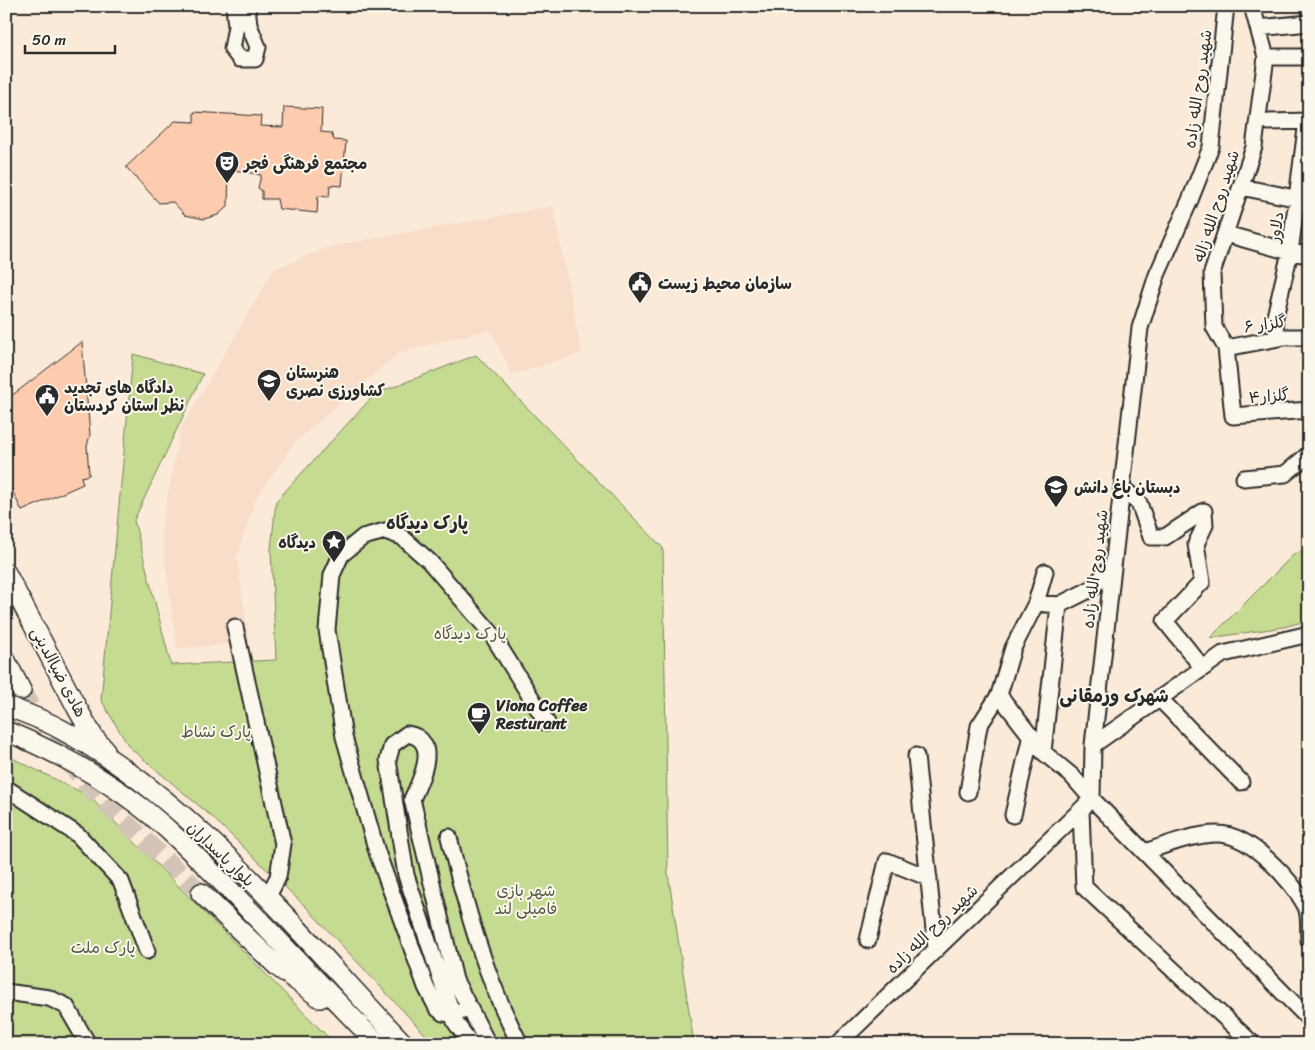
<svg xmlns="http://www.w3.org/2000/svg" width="1315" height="1050" font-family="Sriracha,'Playpen Sans Arabic',sans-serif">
<rect width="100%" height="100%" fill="#fcead9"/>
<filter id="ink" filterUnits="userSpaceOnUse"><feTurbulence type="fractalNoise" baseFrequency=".02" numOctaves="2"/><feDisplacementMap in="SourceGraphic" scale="10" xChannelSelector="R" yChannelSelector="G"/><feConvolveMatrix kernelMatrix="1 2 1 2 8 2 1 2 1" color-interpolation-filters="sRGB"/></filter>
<g filter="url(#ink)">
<path fill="#f8ddc9" d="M553 206 582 353 512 375 490 329 399 353 295 442 255 500 237 557 249 642 177 649 161 531 180 430 274 269 332 246Z"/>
<path fill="#c5db91" stroke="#78835e" d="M133 354 203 374 134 520 171 665 276 660 271 549 276 501 375 394 476 355 663 548 668 873 694 1044H434L306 907 211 816 129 747 101 700Z
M1309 548V620L1284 627 1210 638 1293 555Z
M6 755 89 796 335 1044H6Z"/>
<path fill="#fdcbad" stroke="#2b2b2b" d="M284 107 322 109 321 132 331 133 334 140 346 141 342 186 330 185 329 197 318 196 317 213 279 209 277 199H262V191L258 188 261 175 229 169 228 206 218 215 204 219 185 215 173 202 159 203 126 167 175 121 194 122V112L261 116 260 126 283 127Z
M82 342 90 435 87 446 89 475 81 477 83 484 22 511 6 478V400Z"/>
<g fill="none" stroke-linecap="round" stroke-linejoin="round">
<path stroke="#d2c4b6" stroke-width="19" stroke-dasharray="19 9" stroke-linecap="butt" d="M21 690 63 755 94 793 201 893"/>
<defs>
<path id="minor" d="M234 6 236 26 232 49 240 59H255L258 47 249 25 247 6
M1252 6 1266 57 1254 147 1212 273 1214 327 1226 348 1233 416 1309 410
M1258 28 1309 23
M1266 57H1309
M1269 122 1309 121
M1241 187 1309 201
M1226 234 1290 252 1309 255
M1278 338 1274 321 1290 252 1307 121
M1226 348 1284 337H1309
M1244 478 1285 474 1309 454
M1122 487 1139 503 1151 537H1165L1204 511 1205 525 1196 544 1202 582 1165 621 1202 667
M1036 603 1059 605 1091 589 1113 565
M235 627 283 844 278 877 267 898
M999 695 1043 752 1072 776 1092 799 1309 1019
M1159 698 1241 782
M1093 745 1223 654 1309 634
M1043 752 1059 605
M916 756 936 949
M6 788 78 835 121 881 147 951
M968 792 979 726 999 695 1013 648 1036 603 1045 572
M1081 810 1084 887 1253 1044
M1013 815 1031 735
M449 837C466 908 486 980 520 1044
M1145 852C1168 844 1194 834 1218 834 1250 834 1293 881 1306 907 1310 916 1308 931 1309 941
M868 940 887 861 929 878
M6 992 49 998 66 1006 88 1044
M470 1009 452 1014 443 1013 437 1008 426 987 377 852 344 737 327 630 332 575 341 555 363 537 385 531 402 537 429 561 491 633 547 723
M839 1043 1092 799 1093 745 1140 328 1157 275 1190 200 1211 147 1226 6
M471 1044 455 1022 406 875 388 760 392 745 407 734C441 739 421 780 412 799L455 980 488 1044"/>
<path id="major" d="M6 573 77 708 94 738 105 750
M6 661 21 690
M6 706C25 713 45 720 62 730 195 801 301 936 404 1044
M6 731C62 754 119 786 165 827 239 895 306 972 378 1044
M201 893 278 967 320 998"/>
</defs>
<use href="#minor" stroke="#2b2b2b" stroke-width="19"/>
<use href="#major" stroke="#2b2b2b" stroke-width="22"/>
<use href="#minor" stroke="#fbf7ec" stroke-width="15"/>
<use href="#major" stroke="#fbf7ec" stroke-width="19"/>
</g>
</g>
<defs>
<symbol id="theatre-pin" viewBox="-11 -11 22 30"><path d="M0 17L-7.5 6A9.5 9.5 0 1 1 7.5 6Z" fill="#2b2b2b" stroke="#fbf7ec"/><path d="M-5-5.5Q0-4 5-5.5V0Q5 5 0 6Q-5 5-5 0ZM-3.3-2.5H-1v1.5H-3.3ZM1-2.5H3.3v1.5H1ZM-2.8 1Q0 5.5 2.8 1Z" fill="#fff"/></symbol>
<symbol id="civic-pin" viewBox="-11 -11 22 30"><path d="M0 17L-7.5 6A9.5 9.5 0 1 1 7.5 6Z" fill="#2b2b2b" stroke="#fbf7ec"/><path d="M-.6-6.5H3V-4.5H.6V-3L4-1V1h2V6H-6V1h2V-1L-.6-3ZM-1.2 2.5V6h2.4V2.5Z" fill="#fff"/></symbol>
<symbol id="school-pin" viewBox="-11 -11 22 30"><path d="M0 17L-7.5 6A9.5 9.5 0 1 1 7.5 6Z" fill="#2b2b2b" stroke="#fbf7ec"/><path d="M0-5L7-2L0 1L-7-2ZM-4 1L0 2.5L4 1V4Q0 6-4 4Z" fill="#fff"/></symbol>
<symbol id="sight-pin" viewBox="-11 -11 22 30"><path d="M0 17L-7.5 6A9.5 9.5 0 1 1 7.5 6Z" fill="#2b2b2b" stroke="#fbf7ec"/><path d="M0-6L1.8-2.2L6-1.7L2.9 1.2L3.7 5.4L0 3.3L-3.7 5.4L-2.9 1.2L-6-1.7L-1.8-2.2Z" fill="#fff"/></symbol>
<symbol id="cafe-pin" viewBox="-11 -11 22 30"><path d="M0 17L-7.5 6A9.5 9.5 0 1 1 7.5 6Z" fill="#2b2b2b" stroke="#fbf7ec"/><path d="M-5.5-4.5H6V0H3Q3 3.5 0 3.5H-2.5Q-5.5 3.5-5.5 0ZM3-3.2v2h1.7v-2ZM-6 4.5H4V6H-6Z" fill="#fff"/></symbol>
</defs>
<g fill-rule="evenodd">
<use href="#theatre-pin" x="213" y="149" width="28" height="38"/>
<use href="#civic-pin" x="626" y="269" width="28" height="38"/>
<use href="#school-pin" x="255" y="367" width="28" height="38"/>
<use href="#civic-pin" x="33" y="382" width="28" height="38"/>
<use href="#school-pin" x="1042" y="473" width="28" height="38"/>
<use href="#sight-pin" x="320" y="528" width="28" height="38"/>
<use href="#cafe-pin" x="465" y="700" width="28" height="38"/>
</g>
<g text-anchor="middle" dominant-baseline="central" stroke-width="4" stroke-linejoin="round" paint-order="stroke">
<g font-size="16" fill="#2b2b2b" stroke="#fbf7ec">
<text transform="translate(1198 89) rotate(-82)">شهید روح الله زاده</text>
<text transform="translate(1216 206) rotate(-72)">شهید روح الله زاله</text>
<text transform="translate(1276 227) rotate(-82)">دلاور</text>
<text transform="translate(1265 324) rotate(-8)">گلزار ۶</text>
<text transform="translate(1269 396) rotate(-4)">گلزار۴</text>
<text transform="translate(1095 569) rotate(-83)">شهید روح الله زاده</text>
<text transform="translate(59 672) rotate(62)">هادی ضیاالدینی</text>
<text transform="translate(221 854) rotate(44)">بلوار پاسداران</text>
<text transform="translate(932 929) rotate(-44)">شهید روح الله زاده</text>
</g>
<g font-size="16" font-weight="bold" fill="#2b2b2b" stroke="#fbf7ec" text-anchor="start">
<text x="244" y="163">مجتمع فرهنگی فجر</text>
<text x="658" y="283">سازمان محیط زیست</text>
<text x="286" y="372">هنرستان<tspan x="286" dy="18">کشاورزی نصری</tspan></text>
<text x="64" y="387">دادگاه های تجدید<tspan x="64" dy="18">نظر استان کردستان</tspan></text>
<text x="1074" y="487">دبستان باغ دانش</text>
<text x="316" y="542" text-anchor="end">دیدگاه</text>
<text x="496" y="705">Viona Coffee<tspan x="496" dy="18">Resturant</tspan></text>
</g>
<g font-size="16" fill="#525744" stroke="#fbf7ec">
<text x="470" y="633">پارک دیدگاه</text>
<text x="216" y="731">پارک نشاط</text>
<text x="526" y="890">شهر بازی<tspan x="526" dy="18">فامیلی لند</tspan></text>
<text x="103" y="947">پارک ملت</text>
</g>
<g font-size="18" font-weight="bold" fill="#2b2b2b" stroke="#fbf7ec">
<text x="427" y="523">پارک دیدگاه</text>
<text x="1114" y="696">شهرک ورمقانی</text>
</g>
</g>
<rect width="1315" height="1050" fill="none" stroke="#fbf7ec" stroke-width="25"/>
<rect x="12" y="12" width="1290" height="1025" fill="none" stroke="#2b2b2b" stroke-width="2" filter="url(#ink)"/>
<path d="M25 45v8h90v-8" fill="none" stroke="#2b2b2b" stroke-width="2.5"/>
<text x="32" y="45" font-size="15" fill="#2b2b2b" stroke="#fbf7ec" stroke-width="4" paint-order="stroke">50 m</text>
</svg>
